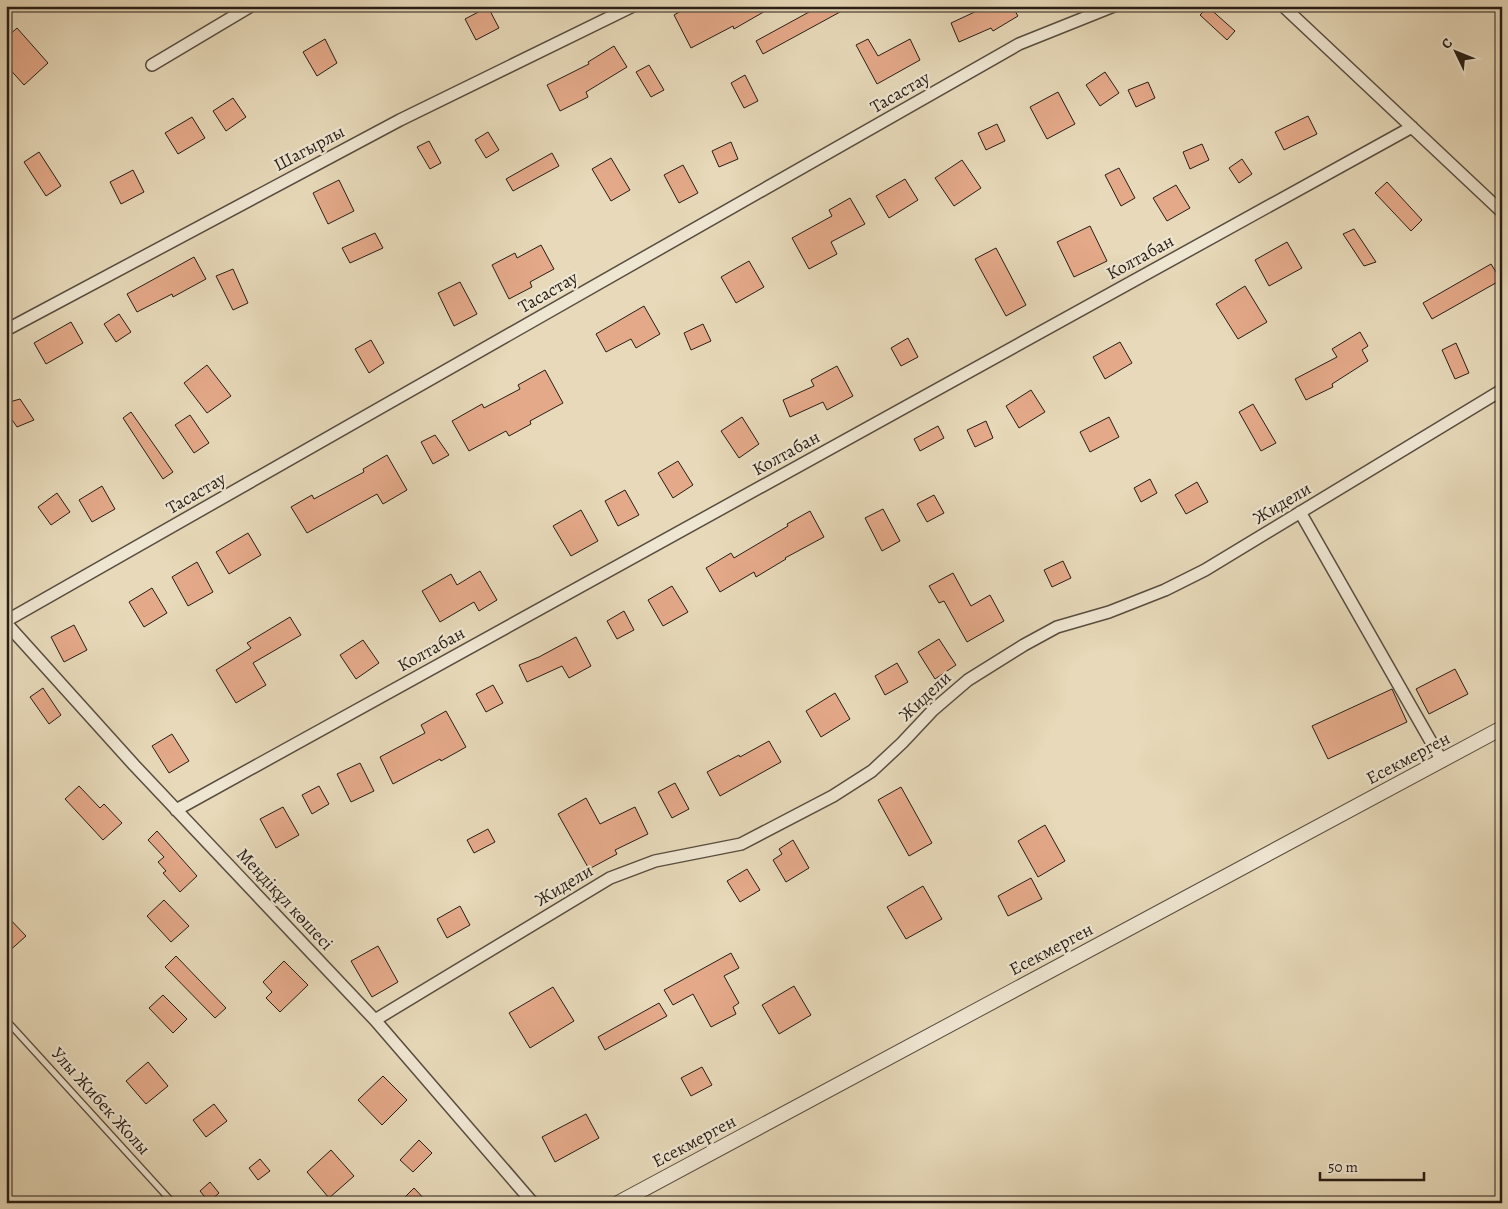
<svg xmlns="http://www.w3.org/2000/svg" width="1508" height="1209" font-family="Alegreya,serif">
<rect width="100%" height="100%" fill="#e7d9b9"/>
<filter id="stains"><feTurbulence type="fractalNoise" baseFrequency=".004" numOctaves="4"/><feColorMatrix values="0 0 0 0 .2 0 0 0 0 .09 0 0 0 0 .02 0 0 0 .5 -.17"/></filter>
<radialGradient id="worn" r=".72"><stop offset=".6" stop-color="#630" stop-opacity="0"/><stop offset="1" stop-color="#630" stop-opacity=".3"/></radialGradient>
<path fill="#e4a989" stroke="#281e16" d="M690 6H774L734 29 733 26 691 48 674 15Z
M820 6H851L763 54 756 41Z
M977 6H1012L1018 16 993 31 991 28 959 42 951 23 979 10Z
M488 7 499 28 476 40 465 19Z
M1208 7 1235 31 1227 40 1200 15Z
M17 28 48 63 24 85 6 65V38Z
M325 39 337 63 317 76 303 52Z
M868 39 878 56 910 39 920 60 877 84 856 45Z
M614 46 627 67 586 92 588 97 560 111 547 85 589 64 588 62Z
M649 65 664 90 651 97 636 72Z
M1105 72 1119 93 1100 106 1086 85Z
M745 75 758 101 744 108 731 83Z
M1148 82 1155 98 1136 107 1128 90Z
M1058 92 1075 124 1047 139 1030 107Z
M233 98 246 117 226 131 213 111Z
M1308 116 1317 134 1284 150 1275 132Z
M192 117 205 138 178 154 165 133Z
M997 124 1005 141 986 150 978 133Z
M488 132 499 150 486 158 475 140Z
M429 141 441 163 430 169 417 147Z
M731 142 738 159 719 167 712 151Z
M1202 144 1209 160 1190 169 1183 152Z
M39 152 61 186 46 196 24 162Z
M552 153 559 166 513 191 506 179Z
M611 158 630 190 611 201 592 169Z
M1242 159 1252 174 1239 183 1229 168Z
M962 160 981 188 954 206 935 178Z
M683 165 698 193 679 203 664 175Z
M1119 168 1135 198 1121 206 1105 175Z
M133 170 144 192 121 204 110 182Z
M905 179 918 200 889 218 876 196Z
M339 180 354 211 328 224 313 193Z
M1387 182 1422 220 1411 231 1375 193Z
M1176 185 1190 208 1167 221 1153 198Z
M850 198 865 224 831 242 837 254 809 269 792 238 832 216 829 210Z
M1090 226 1107 261 1074 277 1057 242Z
M1354 229 1376 262 1364 266 1343 234Z
M375 233 383 248 350 263 342 248Z
M1287 242 1302 268 1269 286 1255 260Z
M541 245 554 269 530 282 532 287 509 299 492 265 515 253 517 258Z
M996 248 1026 305 1006 316 975 259Z
M194 257 206 279 173 297 172 294 137 312 127 294Z
M749 261 764 287 736 303 721 277Z
M1491 264 1501 280 1432 319 1423 303Z
M233 269 248 303 233 310 216 276Z
M460 282 477 314 454 326 438 293Z
M1245 286 1267 322 1238 339 1216 304Z
M644 306 660 334 636 348 631 339 606 352 596 334Z
M119 314 131 332 116 342 104 324Z
M71 322 83 343 46 364 34 343Z
M703 324 711 341 691 350 684 333Z
M1360 332 1368 346 1362 350 1368 361 1332 384 1333 387 1306 400 1295 379 1337 357 1332 349Z
M908 338 918 357 901 366 891 348Z
M371 340 384 363 369 373 355 349Z
M1120 342 1132 363 1105 379 1093 357Z
M1456 343 1469 373 1455 379 1442 350Z
M207 365 231 396 207 413 184 383Z
M837 366 853 396 827 410 823 402 790 417 783 400 814 386 811 380Z
M545 370 563 403 530 421 531 424 509 436 506 431 469 451 452 421 482 404 484 408 520 389 518 385Z
M1031 390 1045 412 1019 428 1006 406Z
M20 399 34 420 17 427 6 411V403Z
M1253 404 1276 443 1261 451 1239 412Z
M131 412 173 472 163 479 123 418Z
M190 415 209 443 194 453 175 425Z
M742 417 759 444 739 458 721 431Z
M1109 417 1119 437 1090 452 1080 432Z
M986 421 993 438 975 447 967 430Z
M938 426 944 438 920 451 914 439Z
M435 435 449 455 433 464 421 442Z
M387 455 407 490 383 504 377 494 307 533 291 507 312 495 314 499 364 472 363 469Z
M678 461 693 485 673 498 658 473Z
M1150 479 1157 493 1141 502 1134 488Z
M1197 482 1208 502 1186 514 1175 495Z
M102 486 115 509 92 522 79 500Z
M625 490 639 515 618 526 605 501Z
M57 493 70 512 51 525 38 507Z
M934 495 944 513 927 522 917 504Z
M883 509 900 541 882 551 865 518Z
M581 510 598 541 571 556 553 526Z
M810 511 824 537 785 558 786 559 756 577 754 572 720 592 706 568 731 553 734 558 788 526 787 524Z
M248 533 261 555 229 574 216 552Z
M1063 561 1071 578 1052 587 1044 570Z
M197 562 213 592 188 606 172 577Z
M480 571 497 600 479 611 474 602 440 622 422 591 451 574 457 585Z
M953 573 971 606 990 595 1004 621 967 642 944 601 939 603 929 586Z
M672 586 688 612 663 626 648 600Z
M152 588 167 613 144 627 129 602Z
M624 611 634 630 617 639 607 621Z
M290 617 301 635 253 663 266 685 236 703 216 670 251 648 247 643Z
M74 625 87 650 64 662 51 637Z
M576 637 591 666 569 678 562 666 527 682 519 665 539 657Z
M939 639 956 665 935 679 918 652Z
M363 640 379 663 356 679 340 655Z
M897 663 908 682 885 695 875 676Z
M1455 669 1468 694 1429 714 1416 689Z
M493 685 503 703 486 712 476 694Z
M43 688 61 715 49 724 30 697Z
M1392 689 1407 722 1328 759 1312 726Z
M835 693 850 719 821 737 806 711Z
M446 711 466 747 441 761 440 759 393 784 380 757 425 733 421 725Z
M172 734 189 761 169 773 152 746Z
M769 741 781 762 720 796 707 772 739 755 740 757Z
M360 763 374 791 351 802 337 774Z
M675 783 689 809 672 818 658 792Z
M79 786 100 808 104 804 122 823 103 840 65 799Z
M319 786 329 804 312 814 302 795Z
M901 787 932 843 909 856 878 800Z
M586 798 600 824 635 807 648 834 615 850 617 854 589 869 558 814Z
M283 807 299 835 276 848 260 819Z
M1045 825 1065 861 1038 877 1018 841Z
M488 829 495 842 474 853 467 840Z
M157 831 197 876 180 892 163 873 166 871 158 862 164 857 148 840Z
M793 840 809 868 786 882 773 860 782 854 779 849Z
M747 869 760 890 740 902 727 881Z
M1031 878 1042 899 1008 916 998 896Z
M923 886 942 919 906 939 887 907Z
M164 900 189 926 171 942 147 916Z
M460 906 470 925 447 938 437 919Z
M6 915 26 936 6 954Z
M378 946 398 982 372 997 351 961Z
M731 953 739 968 724 976 739 1003 733 1007 736 1014 711 1027 693 994 673 1005 664 990Z
M176 956 226 1008 215 1018 165 967Z
M284 961 308 985 280 1012 266 998 272 992 263 982Z
M794 986 811 1015 779 1034 762 1005Z
M553 987 574 1021 530 1048 509 1013Z
M163 995 187 1019 173 1033 149 1008Z
M659 1003 667 1016 605 1050 598 1037Z
M148 1062 168 1086 146 1104 126 1081Z
M702 1067 712 1085 691 1096 681 1078Z
M383 1076 407 1100 382 1125 358 1100Z
M214 1104 227 1121 206 1137 193 1120Z
M586 1114 599 1138 555 1162 542 1137Z
M419 1140 432 1153 413 1172 400 1160Z
M331 1150 354 1176 329 1198 307 1172Z
M260 1159 270 1171 258 1180 249 1168Z
M210 1182 219 1193 209 1202 200 1191Z
M414 1188 428 1203H399Z"/>
<g fill="none" stroke-linecap="round" stroke-linejoin="round">
<defs>
<path id="service" d="M6 1020 173 1203"/>
<path id="minor" d="M1283 6 1502 212
M152 65 251 6
M6 330 400 120 633 6
M1300 512 1442 761
M6 621 1019 44 1114 6
M6 623 134 765 375 1020 533 1203
M176 810 1412 127
M375 1020 610 878 655 861 741 844 833 796 872 771 902 743 933 710 968 680 1024 645 1057 627 1109 612 1165 590 1205 570 1502 390"/>
<path id="tertiary" d="M618 1203 1502 728"/>
</defs>
<use href="#service" stroke="#584d3f" stroke-width="8"/>
<use href="#minor" stroke="#584d3f" stroke-width="14"/>
<use href="#tertiary" stroke="#584d3f" stroke-width="16"/>
<use href="#service" stroke="#efe6d2" stroke-width="5.5"/>
<use href="#minor" stroke="#efe6d2" stroke-width="11"/>
<use href="#tertiary" stroke="#efe6d2" stroke-width="14"/>
</g>
<g text-anchor="middle" dominant-baseline="central" stroke-width="4.5" stroke-linejoin="round" paint-order="stroke">
<g font-size="18" fill="#281e16" stroke="#efe6d2">
<text transform="translate(900 92) rotate(-30)">Тасастау</text>
<text transform="translate(309 148) rotate(-28)">Шагырлы</text>
<text transform="translate(1140 257) rotate(-29)">Колтабан</text>
<text transform="translate(548 292) rotate(-30)">Тасастау</text>
<text transform="translate(786 453) rotate(-29)">Колтабан</text>
<text transform="translate(196 493) rotate(-30)">Тасастау</text>
<text transform="translate(1282 503) rotate(-31)">Жидели</text>
<text transform="translate(431 649) rotate(-29)">Колтабан</text>
<text transform="translate(925 696) rotate(-43)">Жидели</text>
<text transform="translate(1408 758) rotate(-28)">Eсекмерген</text>
<text transform="translate(564 885) rotate(-31)">Жидели</text>
<text transform="translate(285 899) rotate(47)">Меңдіқұл көшесі</text>
<text transform="translate(1051 949) rotate(-28)">Eсекмерген</text>
<text transform="translate(101 1101) rotate(48)">Улы Жибек Жолы</text>
<text transform="translate(694 1141) rotate(-28)">Eсекмерген</text>
</g>
</g>
<rect width="1508" height="1209" fill="none" stroke="#e7d9b9" stroke-width="25"/>
<rect x="8" y="8" width="1493" height="1194" fill="none" stroke="#281e16" stroke-width="2.5"/>
<rect x="12" y="12" width="1483" height="1184" fill="none" stroke="#281e16"/>
<g transform="translate(1456 52) rotate(313)" stroke="#efe6d2" stroke-width="4" paint-order="stroke">
<path d="M0-4L9 19L0 12L-9 19Z" fill="#281e16"/>
<text y="-8" font-size="14" font-weight="bold" text-anchor="middle" fill="#281e16">С</text>
</g>
<path d="M1320 1172v8h104v-8" fill="none" stroke="#281e16" stroke-width="2.5"/>
<text x="1328" y="1172" font-size="15" fill="#281e16" stroke="#efe6d2" stroke-width="4" paint-order="stroke">50 m</text>
<rect width="100%" height="100%" filter="url(#stains)"/>
<rect width="100%" height="100%" fill="url(#worn)"/>
</svg>
